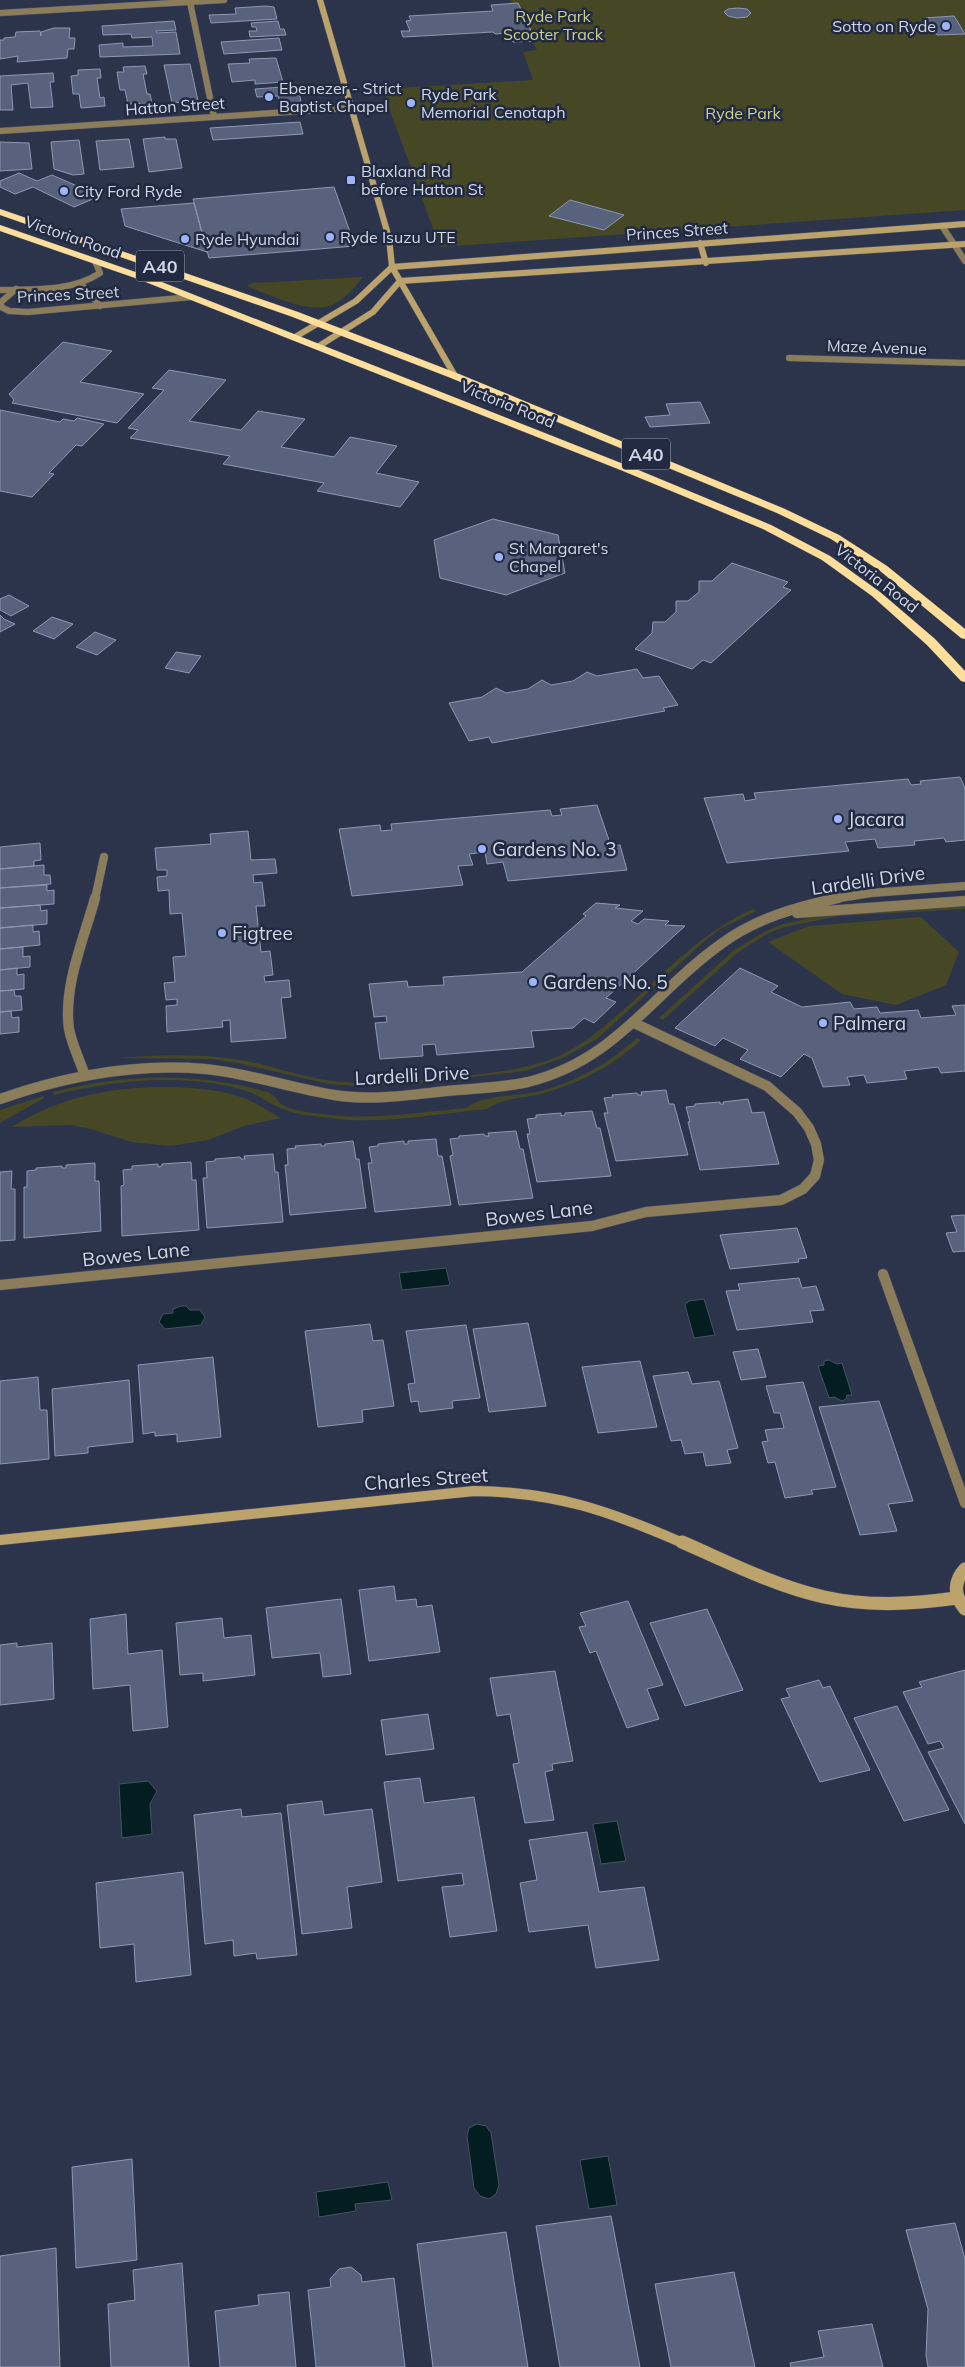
<svg xmlns="http://www.w3.org/2000/svg" width="965" height="2367" font-family="Mulish,sans-serif">
<rect width="100%" height="100%" fill="#2c344c"/>
<path fill="#464825" d="M510 0H965V210L440 247 382 89 533 80 523 52 537 50Z
M363 277C354 288 345 299 332 305 310 315 268 294 247 286L252 283Z
M965 906V909L839 916 785 927 769 933 738 952 663 1020 659 1018 734 950 766 931 783 924 819 916Z
M753 909 756 911 722 928 708 938 598 1038 565 1057 525 1071 409 1084 355 1086 329 1084 238 1063 210 1059 116 1058C158 1055 199 1053 240 1060 271 1065 301 1077 332 1081 377 1086 420 1080 464 1076 498 1072 531 1069 563 1054 588 1042 608 1023 629 1005 668 969 704 931 753 909Z
M921 917 959 952 946 985 896 1005 842 994 768 942 809 926Z
M637 1038 641 1040C612 1067 579 1083 541 1094 521 1099 504 1097 487 1109 435 1114 380 1125 328 1118 313 1116 297 1115 283 1109 271 1105 261 1096 249 1092 191 1072 113 1080 54 1095L53 1092C119 1075 186 1072 252 1088 259 1090 269 1091 274 1096 276 1098 278 1102 281 1104 294 1112 315 1113 329 1115 374 1120 421 1112 466 1108 485 1094 513 1097 536 1092 574 1083 608 1064 637 1038Z
M155 1087C184 1087 216 1088 244 1098 256 1103 270 1112 281 1118L244 1126 208 1140 170 1146 131 1142 91 1129 70 1125 12 1127C59 1098 101 1089 155 1087Z
M43 1096 44 1098 0 1123V1110Z"/>
<path fill="#031d21" stroke="#41555c" d="M446 1268 450 1285 402 1290 399 1273Z
M704 1299 715 1335 694 1338 685 1305 689 1301Z
M181 1306H186L190 1310H200L205 1317 201 1325 165 1329 159 1322 163 1314 173 1313V1309Z
M829 1360 837 1364 842 1363 852 1395H847L846 1399 842 1401 834 1397 829 1398 818 1366 824 1365V1361Z
M148 1781 157 1791 150 1804 152 1834 122 1838 119 1784Z
M617 1821 626 1861 601 1864 593 1824Z
M477 2124 486 2126 491 2133 499 2185 496 2194 489 2199 480 2196 474 2188 467 2136 469 2128Z
M608 2156 617 2205 589 2209 580 2160Z
M388 2182 392 2200 355 2204 356 2211 319 2217 316 2192Z"/>
<path fill="#59627c" stroke="#8d98b4" d="M518 3 536 41 513 42 509 33 495 34 493 32 403 37 401 31H410L406 21 411 20 409 16 493 11 491 5Z
M266 6 274 7 277 19 211 23 209 15 236 14 235 8Z
M738 8 747 9 751 13 747 17 737 18 728 16 724 12 728 9Z
M954 16 965 34 937 35 924 18Z
M174 21 176 30 156 31 157 33 176 32 180 54 100 57 99 45 123 43V47L153 46 152 37 132 38 131 34 103 35 102 26Z
M278 21 280 29H284L286 35 250 37 249 31H257L256 27H252L251 23Z
M54 28H70L69 38H75L74 49H68L67 58 17 62 18 56 0 59V40H4V38L15 37 16 32 40 31 41 36V32Z
M279 38 282 50 224 54 221 42Z
M276 58 283 82 255 84V80L232 82 228 64 250 63 249 59Z
M190 64 198 101 172 103 164 65Z
M145 66 147 74H143L147 94H150L152 103 128 104 125 90H120L117 72H124L123 67Z
M100 69 101 78H97L100 98 104 97 105 106 81 108 79 94H73L71 76 78 75V70Z
M53 73 54 82H50L53 107 31 108 28 83 11 85 13 110H0V76Z
M297 86 301 101 287 105V102H280L278 96 257 97 255 89Z
M300 122 303 134 213 140 210 128Z
M165 137V139H176L182 168 149 172 143 139Z
M129 139 134 167 100 170 96 141Z
M79 140 84 174 73 175 54 169 51 142Z
M0 142 29 143 32 169 0 171Z
M19 173 37 181 52 175 100 196 74 207 33 187 15 194 0 187V181Z
M334 187 355 246 209 258 193 199Z
M570 200 624 215 604 230 549 216Z
M194 203 207 252 125 226 121 209Z
M63 342 112 351 80 382 144 394 117 423 12 403 14 400 9 394Z
M169 370 226 380 189 421 241 430 258 411 305 419 281 447 334 457 350 437 397 446 376 473 419 482 400 507 317 491 324 483 223 464 230 456 130 438 138 430 128 428 164 390 152 388Z
M700 402 710 423 650 427 645 417 670 415 666 404Z
M0 410 60 422 63 419 74 421 77 418 104 424 82 446 76 445 49 473 54 474 32 497 0 491Z
M493 519 558 535 565 573 506 595 440 578 434 540Z
M732 563 788 582 783 587 791 590 711 663 703 660 692 669 635 649 652 633 653 622H665L676 612V601H688L699 592V581H712Z
M9 595 29 606 11 616 0 610V599Z
M0 615 4 619 15 624 0 632Z
M52 617 73 624 54 639 33 631Z
M95 632 116 640 97 655 76 647Z
M176 652 201 656 189 673 165 668Z
M637 669 643 678 659 676 678 705 663 708 665 711 492 743 489 737 469 741 449 703 482 697 496 688 506 693 528 689 542 680 551 685 573 681 587 672 597 676Z
M960 777 965 788V840L946 842 944 838 914 841 915 845 878 848 875 839 845 842 849 851 727 863 704 798 743 794 745 801 756 799 754 793 908 779 911 785 921 784 920 781Z
M597 805 611 846 620 845 627 870 508 881 503 862 487 864 485 852 469 854 473 865 458 866 463 885 352 896 339 829 380 825 381 831 392 830 391 824 550 810 552 816 562 815 560 809Z
M248 831 251 860 275 859 277 873 253 875 254 883 262 882 265 906H256L261 952 270 951 273 975 264 976 265 982 289 980 291 997 281 998 286 1038 231 1042 230 1020 222 1021 223 1027 167 1032 166 1006 177 1005V999L166 1000 164 983 175 982 173 957 186 956 182 913 170 914 169 890 158 891 157 877 167 876V870H157L155 848 211 844 210 834Z
M40 843 41 860 34 861V866L0 869V847Z
M44 865V875H50L51 884 0 888V869Z
M47 885V891L54 890V904L0 908V888Z
M596 903 620 905 615 908 643 911 631 921 638 924 644 919 669 921 665 925 685 926 606 998 616 1002 594 1023 584 1018 573 1028 531 1031 534 1047 437 1055 435 1044 422 1045 423 1056 380 1059 375 1023 387 1022 386 1016 374 1017 369 984 407 981 408 987 444 985 443 977 522 972 586 916 583 914Z
M40 905 41 911 47 910V924L0 928V908Z
M33 925V932L39 931 40 945 0 949V928Z
M23 947V957L30 956V967L0 970V949Z
M17 968V975L24 974V989L0 991V970Z
M740 968 778 986 771 992 802 1007 850 1002 854 1009 877 1007 880 1013 918 1010 921 1018 956 1015 952 1006 965 1005V1071L941 1073 938 1067 904 1071 907 1079 867 1083 864 1075 847 1077 850 1085 823 1087 812 1058 804 1054 781 1077 740 1059 748 1050 723 1038 715 1046 675 1028Z
M14 990 15 996H21L22 1010 0 1012V991Z
M11 1011 12 1018 19 1017V1032L0 1034V1012Z
M666 1090 669 1104H674L688 1155 616 1161 604 1113H608L604 1098 613 1097 612 1095 637 1093 638 1095H642L641 1092Z
M748 1099 752 1113 764 1112 779 1164 700 1170 688 1122H690L686 1107 695 1106V1104L720 1102V1104H724L723 1102Z
M592 1111 597 1128H600L611 1176 537 1182 527 1134H530L527 1119 536 1118V1115L561 1113V1116L565 1115V1113Z
M516 1131 520 1149H523L533 1198 459 1205 450 1156 453 1155 450 1139 459 1138V1136L484 1134 485 1136H489L488 1133Z
M436 1139 438 1156H442L451 1205 375 1212 368 1163H372L369 1147 378 1146V1144L404 1141V1144H408V1141Z
M353 1141 356 1159H359L366 1208 290 1215 285 1165H288L287 1149 296 1148 295 1146 321 1144V1146H325V1144Z
M273 1154 275 1172H278L283 1222 207 1228 203 1178H207L206 1162 215 1161V1159L240 1157 241 1159H245L244 1156Z
M191 1162 192 1180H196L199 1230 122 1236 121 1186 124 1185 123 1170 132 1169V1166L158 1164V1167L162 1166V1164Z
M95 1163V1181H99L101 1231 24 1238V1187H27V1171L36 1170V1168L62 1166V1168H66V1165Z
M12 1171 11 1189H15V1240L0 1241V1172Z
M965 1215V1251L953 1252 946 1233 957 1232 951 1216Z
M797 1228 807 1258 798 1259 799 1262 730 1269 720 1235Z
M799 1278 802 1288 816 1286 824 1310 810 1311 813 1322 737 1330 726 1291 740 1290 738 1284Z
M528 1323 546 1406 489 1412 473 1329Z
M370 1324 373 1341 383 1340 394 1406 362 1410 363 1422 318 1427 305 1331Z
M466 1325 480 1398 452 1401 453 1408 420 1412 418 1401 411 1402 408 1384 415 1383 406 1331Z
M758 1349 766 1377 741 1380 733 1352Z
M213 1357 221 1437 177 1442V1434L155 1436V1432L143 1434 138 1365Z
M640 1361 657 1427 598 1433 582 1367Z
M688 1372 692 1384 719 1381 738 1448 727 1450 731 1463 706 1466 703 1452 685 1454 681 1440 671 1441 653 1376Z
M38 1377 40 1410H47L49 1459 0 1464V1381Z
M129 1380 133 1442 88 1447V1453L55 1456 52 1389Z
M803 1382 836 1487 811 1490 813 1494 785 1498 775 1462 768 1463 762 1442 768 1441 765 1430 784 1428 780 1413H774L766 1386Z
M879 1401 913 1501 888 1504 897 1531 860 1535 819 1407Z
M394 1586 396 1601 416 1599 417 1607 432 1605 440 1652 369 1661 359 1590Z
M341 1599 351 1674 323 1677 320 1653 272 1658 266 1608Z
M628 1601 663 1685 647 1689 659 1719 627 1728 596 1651 590 1653 579 1627 586 1626 580 1613Z
M707 1609 743 1690 685 1706 650 1623Z
M126 1614 128 1654 162 1650 168 1727 133 1731 130 1685 93 1689 90 1619Z
M222 1618 224 1638 251 1635 255 1675 203 1681V1673L180 1675 176 1623Z
M17 1643V1647L52 1643 54 1699 0 1705V1645Z
M965 1670V1824L928 1752 944 1748 940 1741 928 1744 903 1692 922 1687 919 1682Z
M555 1671 573 1761 552 1764 553 1770 545 1772 554 1820 525 1823 513 1764 519 1763 510 1714 497 1716 490 1678Z
M819 1680 823 1688 830 1686 870 1770 820 1782 781 1699 790 1697 786 1689Z
M897 1706 949 1810 904 1821 854 1718Z
M428 1714 434 1749 386 1755 381 1720Z
M420 1778 424 1803 474 1797 497 1931 450 1937 442 1887 464 1885 462 1873 398 1881 384 1782Z
M322 1801 324 1815 372 1809 382 1882 347 1887 352 1928 302 1934 287 1805Z
M241 1809 242 1817 281 1813 297 1955 257 1959 256 1953 234 1956 233 1940 205 1944 194 1815Z
M587 1832 599 1892 644 1887 659 1960 596 1968 588 1925 529 1932 520 1883 537 1880 529 1840Z
M183 1872 191 1975 136 1982 134 1944 100 1948 96 1883Z
M132 2159 137 2260 76 2268 72 2167Z
M611 2216 640 2367H560L536 2226Z
M955 2223 965 2259V2367H928L926 2355 928 2309 906 2230Z
M506 2232 528 2367H433L417 2244Z
M56 2248 60 2367H0V2256Z
M182 2263 189 2367H111L108 2304 135 2300 133 2270Z
M351 2267 361 2275 362 2282 394 2278 405 2367H316L308 2290 331 2287 330 2279 339 2269Z
M734 2272 755 2367H671L655 2284Z
M289 2292 296 2367H220L215 2311 259 2305 258 2295Z
M872 2324 883 2367H791L790 2363 824 2357 818 2331Z"/>
<g fill="none" stroke-linecap="round" stroke-linejoin="round">
<defs>
<path id="street-far2" d="M190 2 214 117
M0 13 224 0
M0 131 351 108
M942 226 965 261
M81 284 100 306
M16 289 1 302V307L9 311 28 312 191 297
M0 290C34 289 71 292 100 273L95 261
M789 358 965 363"/>
<path id="street-far1" d="M95 899 104 857
M833 899 871 893 965 886"/>
<path id="street" d="M797 913 965 901
M85 1076C80 1060 72 1045 69 1029 63 986 84 939 95 898
M0 1099C66 1076 135 1063 205 1069 249 1073 290 1088 334 1095 372 1101 409 1095 447 1091 474 1088 501 1088 528 1082 617 1060 652 993 721 944 756 918 797 907 838 898
M883 1274 965 1503
M0 1285 592 1226 646 1212 781 1200 803 1189 815 1176 819 1160 816 1144 809 1128 797 1112 767 1086 634 1023"/>
<path id="secondary-far2" d="M320 0 389 238 392 267 455 376
M700 243 706 263
M392 267 965 224
M295 337 356 301 392 267
M319 346 373 312 400 281 965 244"/>
<path id="secondary-far1" d="M0 1540 474 1491C556 1492 610 1511 685 1544"/>
<path id="secondary" d="M682 1542C728 1562 775 1586 824 1597 869 1607 912 1604 957 1598
M965 1569C953 1582 954 1596 965 1609"/>
<path id="highway" d="M0 209 298 312 459 374 785 509 839 535 887 566 965 629V639L961 638 879 570 831 539 777 513 451 378 290 316 0 215Z
M0 225 144 275 631 467 771 525 830 556 880 592 935 639 965 671V682L961 681 927 645 872 596 822 560 763 529 623 471 138 279 0 231Z"/>
</defs>
<use href="#street-far2" stroke="#4a5168" stroke-width="7"/>
<use href="#street-far1" stroke="#4a5168" stroke-width="9"/>
<use href="#street" stroke="#4a5168" stroke-width="11"/>
<use href="#secondary-far2" stroke="#4a5168" stroke-width="7"/>
<use href="#secondary-far1" stroke="#4a5168" stroke-width="11"/>
<use href="#secondary" stroke="#4a5168" stroke-width="14"/>
<use href="#highway" stroke="#4a5168" stroke-width="1"/>
<use href="#street-far2" stroke="#8b7c5a" stroke-width="6"/>
<use href="#street-far1" stroke="#8b7c5a" stroke-width="8"/>
<use href="#street" stroke="#8b7c5a" stroke-width="10"/>
<use href="#secondary-far2" stroke="#bca36c" stroke-width="6"/>
<use href="#secondary-far1" stroke="#bca36c" stroke-width="10"/>
<use href="#secondary" stroke="#bca36c" stroke-width="13"/>
<use href="#highway" fill="#fdde9a" fill-rule="evenodd"/>
</g>
<g fill="#9eb4fd" stroke="#222a41" stroke-width="2">
<circle cx="946" cy="26" r="5"/>
<circle cx="269" cy="97" r="5"/>
<circle cx="411" cy="103" r="5"/>
<rect x="346" y="175" width="10" height="10" rx="2.5"/>
<circle cx="64" cy="191" r="5"/>
<circle cx="330" cy="237" r="5"/>
<circle cx="185" cy="239" r="5"/>
<circle cx="499" cy="557" r="5"/>
<circle cx="838" cy="819" r="5"/>
<circle cx="482" cy="849" r="5"/>
<circle cx="222" cy="933" r="5"/>
<circle cx="533" cy="982" r="5"/>
<circle cx="823" cy="1023" r="5"/>
</g>
<g text-anchor="middle" dominant-baseline="central" stroke-width="5" stroke-linejoin="round" paint-order="stroke">
<g font-size="16" fill="#cbcf8e" stroke="#222a41">
<text x="553" y="16">Ryde Park<tspan x="553" dy="18">Scooter Track</tspan></text>
<text x="743" y="113">Ryde Park</text>
</g>
<g font-size="16" fill="#d1d7e6" stroke="#222a41" text-anchor="start">
<text x="936" y="26" text-anchor="end">Sotto on Ryde</text>
<text x="279" y="88">Ebenezer - Strict<tspan x="279" dy="18">Baptist Chapel</tspan></text>
<text x="421" y="94">Ryde Park<tspan x="421" dy="18">Memorial Cenotaph</tspan></text>
<text x="361" y="171">Blaxland Rd<tspan x="361" dy="18">before Hatton St</tspan></text>
<text x="74" y="191">City Ford Ryde</text>
<text x="340" y="237">Ryde Isuzu UTE</text>
<text x="195" y="239">Ryde Hyundai</text>
<text x="509" y="548">St Margaret's<tspan x="509" dy="18">Chapel</tspan></text>
</g>
<g font-size="16" fill="#d1d7e6" stroke="#222a41">
<text transform="translate(175 106) rotate(-4)">Hatton Street</text>
<text transform="translate(677 231) rotate(-4)">Princes Street</text>
<text transform="translate(73 237) rotate(19)">Victoria Road</text>
<text transform="translate(68 294) rotate(-3)">Princes Street</text>
<text transform="translate(877 347) rotate(2)">Maze Avenue</text>
<text transform="translate(508 404) rotate(22)">Victoria Road</text>
<text transform="translate(877 578) rotate(38)">Victoria Road</text>
</g>
<g fill="#222a41" stroke="#9ca3b4" stroke-width="1">
<rect x="136" y="250.5" width="48" height="31" rx="4"/>
<rect x="622" y="438.5" width="48" height="31" rx="4"/>
</g>
<g font-size="18" font-weight="bold" fill="#d1d7e6">
<text x="160" y="266">A40</text>
<text x="646" y="454">A40</text>
</g>
<g font-size="19" fill="#d1d7e6" stroke="#222a41" text-anchor="start">
<text x="848" y="819">Jacara</text>
<text x="492" y="849">Gardens No. 3</text>
<text x="232" y="933">Figtree</text>
<text x="543" y="982">Gardens No. 5</text>
<text x="833" y="1023">Palmera</text>
</g>
<g font-size="19" fill="#d1d7e6" stroke="#222a41">
<text transform="translate(868 880) rotate(-8)">Lardelli Drive</text>
<text transform="translate(412 1075) rotate(-3)">Lardelli Drive</text>
<text transform="translate(539 1213) rotate(-7)">Bowes Lane</text>
<text transform="translate(136 1254) rotate(-6)">Bowes Lane</text>
<text transform="translate(426 1479) rotate(-4)">Charles Street</text>
</g>
</g>
</svg>
